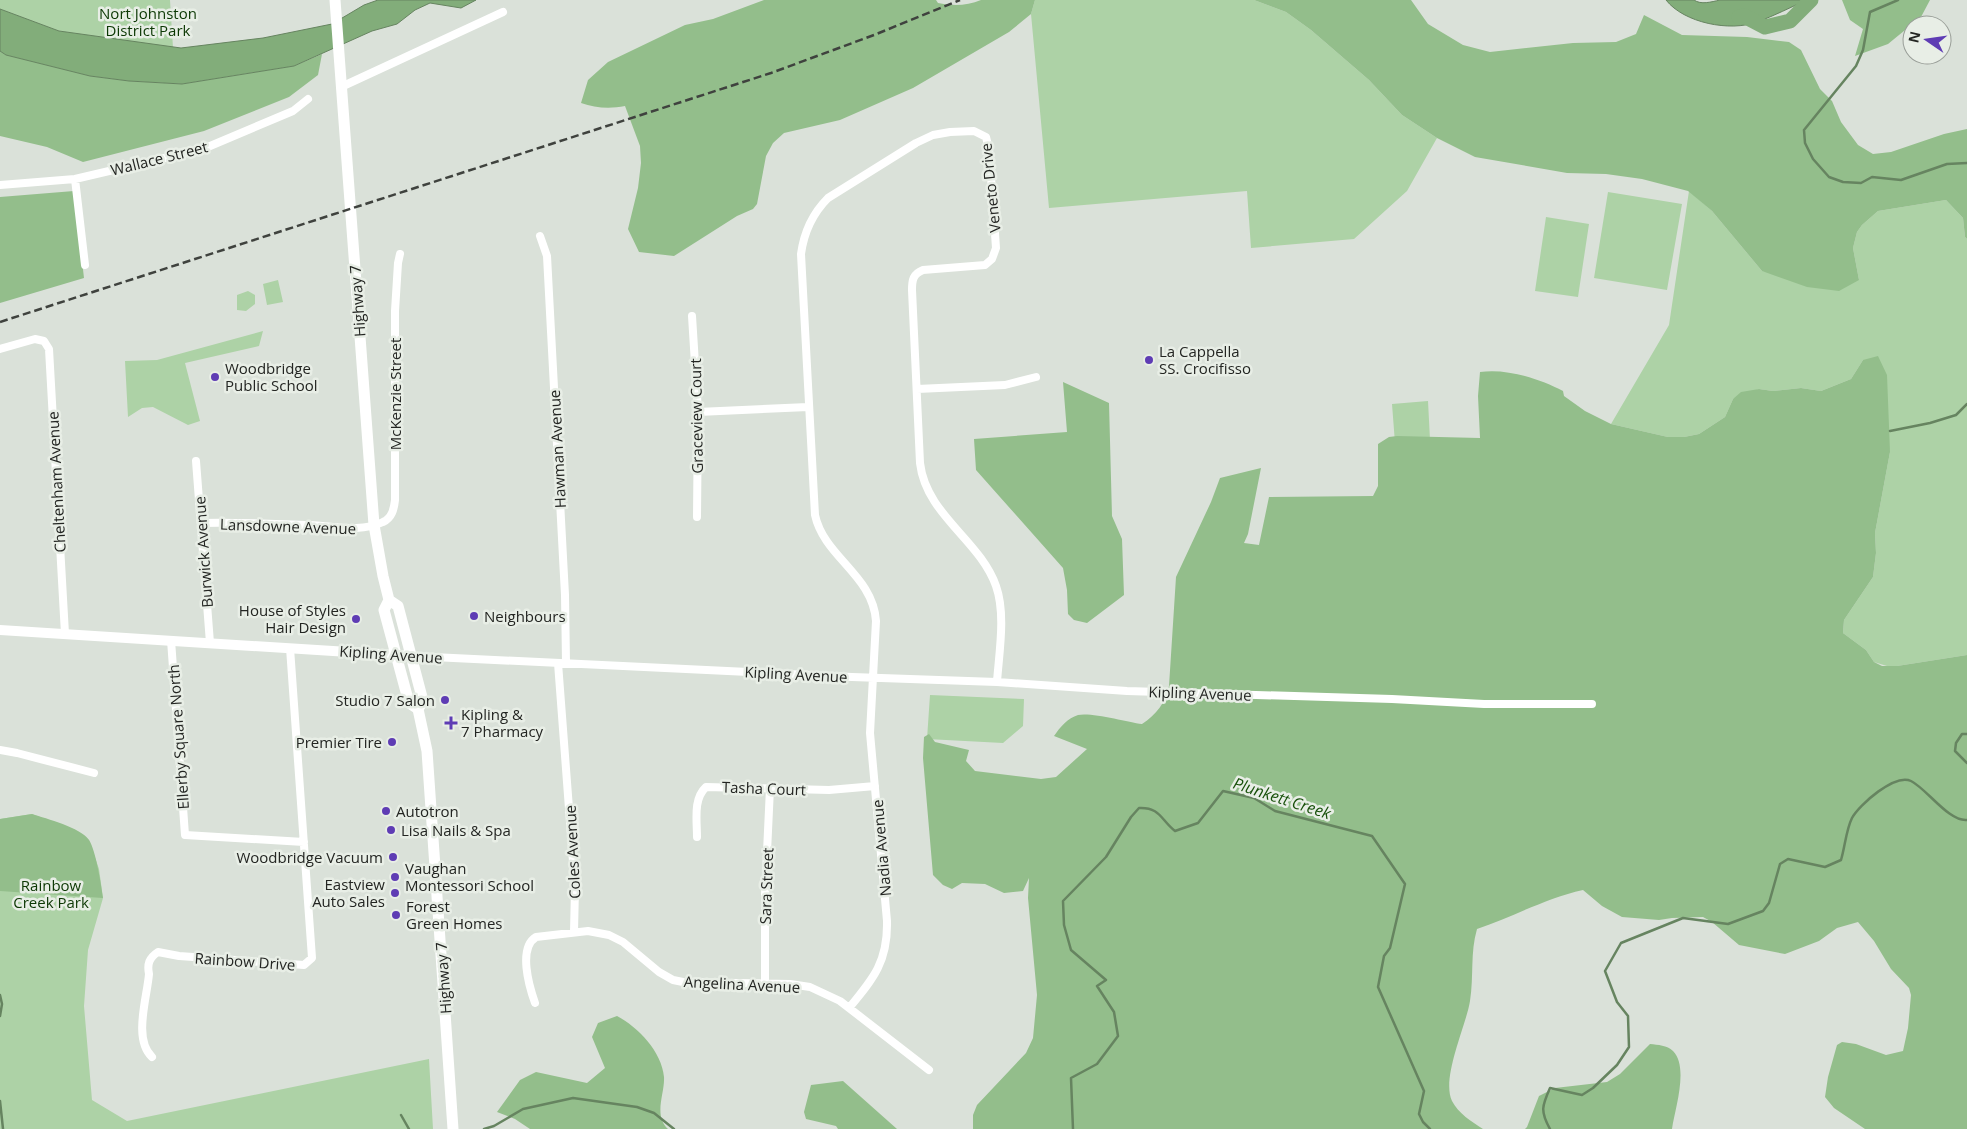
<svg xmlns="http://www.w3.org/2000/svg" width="1967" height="1129" font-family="'Open Sans',sans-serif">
<rect width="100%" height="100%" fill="#dae1d9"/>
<path fill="#add2a6" d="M0 0H170L173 48 59 31 0 9Z
M1035 0H1254L1286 12 1311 30 1369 80 1402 115 1437 138 1407 191 1354 239 1251 248 1247 191 1049 208 1031 14Z
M1689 191 1712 211 1762 271 1859 280 1853 248 1857 232 1862 225 1878 211 1946 200 1963 218 1965 237 1967 239V655L1897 666H1887L1874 662 1866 650 1843 633 1844 620 1873 577 1876 553 1875 533 1890 452 1863 360 1851 379 1821 391 1801 388 1773 391 1759 389 1733 399 1725 417 1699 434 1684 437H1668L1611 424 1669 325Z
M1608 192 1682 204 1667 290 1594 278Z
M1546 217 1589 224 1578 297 1535 291Z
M278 280 283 302 267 305 263 284Z
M248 291 255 295V304L246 311 237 310V295Z
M263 331 259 346 185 363 200 421 188 425 153 407 142 408 128 417 125 361 157 360Z
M1428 401 1430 440 1395 443 1392 404Z
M930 695 1024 699 1023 726 1003 743 927 739Z
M32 814 75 830 89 840 99 869 103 898 88 950 84 1006 92 1100 127 1121 429 1059 433 1129H0V819Z"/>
<path fill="#93be8b" d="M764 0H936L938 3C952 6 967 6 981 0H1035L1031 14 1009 32 913 88 840 120 784 133 773 143 766 156 757 204 753 209 737 216 674 256 639 252 628 229 638 188 641 163 640 146 625 106C610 109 595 108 581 103L588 80 608 62 685 25 713 19Z
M1254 0H1411L1428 24 1463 45 1490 52 1573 43 1616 42 1636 34 1644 15 1682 35 1747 37 1789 42 1801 50 1820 89 1832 101 1841 122 1858 145 1873 154 1891 152 1944 134 1967 129V239L1965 237 1963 218 1946 200 1878 211 1862 225 1857 232 1853 248 1859 280 1839 291 1807 287 1762 271 1712 211 1688 191 1642 179 1606 174 1567 173 1475 157 1437 138 1402 115 1369 80 1311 30 1286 12Z
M1842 0H1930L1921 17 1888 44 1855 56 1863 29 1850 20Z
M0 51 6 55 90 76 129 81 182 84 294 66 322 54 318 75 289 97 204 131 83 162 47 147 0 136Z
M74 191 84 278 0 303V197Z
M1878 356 1887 375 1890 452 1875 533 1876 553 1873 577 1844 620 1843 633 1866 650 1874 662 1882 666H1897L1967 655V1129H1865L1834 1108 1825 1097 1828 1077 1837 1045 1842 1042 1856 1044 1886 1055 1903 1051 1908 1028 1911 995 1909 988 1891 969 1874 941 1858 922 1837 928 1819 941 1785 954 1739 945 1712 922 1703 917 1672 918 1659 920 1622 917 1602 906 1583 890C1546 898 1513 917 1477 929 1470 953 1474 976 1470 1001 1466 1026 1441 1078 1452 1101 1458 1113 1472 1122 1483 1129H973V1115L977 1105 1026 1053 1033 1038 1037 995 1028 898 1029 878 1023 891 1004 893 985 884 962 883 952 889 943 885 933 875 923 758 924 737 929 734 935 742 969 750 966 761 975 771 1041 779 1056 777 1087 749 1054 736C1060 727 1068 718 1078 715 1091 712 1127 722 1142 724 1156 715 1166 702 1169 686L1176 577 1211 502 1220 478 1261 468 1248 534 1244 543 1259 545 1269 497 1373 496 1378 486V444L1389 437 1397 436 1480 438 1478 396 1480 372C1507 368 1540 379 1563 391L1564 396 1585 411 1611 424 1668 437H1684L1699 434 1725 417 1733 399 1741 392 1759 389 1773 391 1801 388 1821 391 1851 379 1863 360Z
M1063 382 1109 403 1112 516 1122 539 1124 595 1087 623 1074 620 1068 614 1067 590 1063 568 976 470 974 439 1067 432Z
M32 814C47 819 80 827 89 840 96 851 101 884 103 898L0 891V819Z
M617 1016C638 1027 662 1052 664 1077 665 1094 653 1115 668 1129H530L515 1119 497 1112 520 1080 536 1072 587 1083 605 1068 592 1037 598 1023Z
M1650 1044C1658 1045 1667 1045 1673 1051 1689 1067 1675 1109 1672 1129H1525L1527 1127 1539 1096 1555 1088 1607 1082 1620 1074Z
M843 1081 897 1129H838L836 1126 806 1119 804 1112 811 1085Z"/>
<path fill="#82ad7a" stroke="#668460" d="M378 0H476L461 8 430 3 415 10 397 24 372 31 294 66 182 84 129 81 90 76 6 55 0 51V9L59 31 181 48 263 38 332 24 364 5Z
M1666 0H1694C1701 5 1711 2 1720 0H1807C1791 7 1774 16 1757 22 1730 32 1684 23 1666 0Z"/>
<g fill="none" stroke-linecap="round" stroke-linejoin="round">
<path stroke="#668460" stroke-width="2.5" d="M1898 0 1870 12 1863 50 1856 66 1804 130 1805 143 1813 159 1829 177 1843 182 1861 183 1872 177 1901 180 1947 164 1967 163
M1890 431 1930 423 1956 415 1967 404
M1967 734H1962L1956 743 1955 751 1967 763
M0 995 2 1004 0 1016
M0 1101 3 1129
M401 1115 409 1129
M484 1129 494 1126 523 1109 573 1098 637 1107 654 1113 674 1129
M1073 1129 1071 1078 1097 1064 1118 1036 1114 1012 1097 986 1106 980 1071 950 1064 925 1063 901 1106 857 1131 817 1139 808C1160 807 1161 820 1175 831L1198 823 1223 791 1254 798 1275 811 1372 836 1405 884 1390 948 1384 956 1378 987 1424 1091 1419 1114 1423 1122 1430 1129
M1550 1129C1540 1111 1542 1106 1550 1088L1582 1095 1593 1088 1617 1065 1629 1047 1628 1016 1617 1002 1605 971 1621 943 1683 918 1728 924 1763 911 1769 903 1780 864 1788 859 1825 867 1841 860C1845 847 1846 830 1852 818 1859 805 1895 773 1911 781 1927 789 1949 822 1967 820"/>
<path stroke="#82ad7a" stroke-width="15" d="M1739 17 1744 16 1765 27 1790 21 1811 0"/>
<path stroke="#fff" stroke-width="8" d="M341 87 503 12
M75 179 85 265
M0 185 75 179 203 149 293 111 308 99
M540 236 547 256 565 595 566 663
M692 316 698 412 697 517
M0 349 35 339 44 341 49 349 65 634
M917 389 1005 385 1036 377
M698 412 808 407
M196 461 210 643
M201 523C238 522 274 524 310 525 334 526 360 533 383 522 392 518 394 509 395 500V311L398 263 400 254
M171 640 185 835 304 842
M412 656 852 677 997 682 1127 691 1392 699 1484 704H1592
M558 663 575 888 574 932
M0 750 17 753 94 773
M697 837C697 820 693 799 706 787L829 790 875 786
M765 984V895L770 788
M535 1003C529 986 518 948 536 937L588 931 609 935 623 942 659 972 673 980 683 982 790 984 810 987 840 1001 929 1070
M849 1008C874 978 888 961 887 921L870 733 876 621C873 575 824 557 815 515L801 254C804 232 812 214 828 198L916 143 933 135 950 132 974 131 986 137 989 149 996 248 992 259 985 265 923 270C913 274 912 280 912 290L920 463C926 515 980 540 996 586 1006 614 999 653 997 682
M152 1057C133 1039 147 998 149 974 147 964 149 958 158 952L179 956 304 965 312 958 290 648"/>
<path stroke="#fff" stroke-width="10" d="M0 630 412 656"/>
<path stroke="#fff" stroke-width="11" d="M335 0 374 525 383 576 389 600 384 610 409 703 418 709 427 751 453 1129
M389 600 398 606 423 701 418 709"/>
<path stroke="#3f423e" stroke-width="2.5" stroke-dasharray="8 4" stroke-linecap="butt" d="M0 322 771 73 874 35 960 0"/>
</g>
<g fill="#5e3cb4" stroke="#e8eee6" stroke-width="2">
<circle cx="1149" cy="360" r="5"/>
<circle cx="215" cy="377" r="5"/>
<circle cx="474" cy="616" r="5"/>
<circle cx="356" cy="619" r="5"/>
<circle cx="445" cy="700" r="5"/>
<path d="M448.5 715.5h5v5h5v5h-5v5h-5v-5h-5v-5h5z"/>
<circle cx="392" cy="742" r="5"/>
<circle cx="386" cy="811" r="5"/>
<circle cx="391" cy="830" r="5"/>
<circle cx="393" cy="857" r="5"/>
<circle cx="395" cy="877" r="5"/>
<circle cx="395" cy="893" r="5"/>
<circle cx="396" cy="915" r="5"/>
</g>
<g text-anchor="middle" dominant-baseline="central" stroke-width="5" stroke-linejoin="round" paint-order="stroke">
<g font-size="15" fill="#0c3804" stroke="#e8eee6">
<text x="148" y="13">Nort Johnston<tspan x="148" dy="17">District Park</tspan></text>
<text x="51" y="885">Rainbow<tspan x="51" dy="17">Creek Park</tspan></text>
</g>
<g font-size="15" fill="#232522" stroke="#e8eee6">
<text transform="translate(159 158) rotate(-14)">Wallace Street</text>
<text transform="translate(990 188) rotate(-96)">Veneto Drive</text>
<text transform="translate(357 301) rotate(-94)">Highway 7</text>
<text transform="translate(395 394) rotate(-90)">McKenzie Street</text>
<text transform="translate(696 416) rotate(-91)">Graceview Court</text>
<text transform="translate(557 449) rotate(-93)">Hawman Avenue</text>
<text transform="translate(56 482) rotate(-93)">Cheltenham Avenue</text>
<text transform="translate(288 526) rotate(2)">Lansdowne Avenue</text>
<text transform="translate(203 552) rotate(-94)">Burwick Avenue</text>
<text transform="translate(391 654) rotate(4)">Kipling Avenue</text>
<text transform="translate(796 674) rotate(3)">Kipling Avenue</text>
<text transform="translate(1200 693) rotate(2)">Kipling Avenue</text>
<text transform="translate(178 737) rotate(-94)">Ellerby Square North</text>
<text transform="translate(764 788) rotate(2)">Tasha Court</text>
<text transform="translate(881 848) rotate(-95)">Nadia Avenue</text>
<text transform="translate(572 852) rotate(-93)">Coles Avenue</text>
<text transform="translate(766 886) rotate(-88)">Sara Street</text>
<text transform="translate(245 961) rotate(4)">Rainbow Drive</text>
<text transform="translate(443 978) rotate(-94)">Highway 7</text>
<text transform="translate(742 984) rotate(3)">Angelina Avenue</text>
</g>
<g font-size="15" fill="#232522" stroke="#e8eee6" text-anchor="start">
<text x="1159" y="351">La Cappella<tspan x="1159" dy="17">SS. Crocifisso</tspan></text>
<text x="225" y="368">Woodbridge<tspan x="225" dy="17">Public School</tspan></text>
<text x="346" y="610" text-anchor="end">House of Styles<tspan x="346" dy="17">Hair Design</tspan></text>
<text x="484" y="616">Neighbours</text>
<text x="435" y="700" text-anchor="end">Studio 7 Salon</text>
<text x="461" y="714">Kipling &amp;<tspan x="461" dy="17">7 Pharmacy</tspan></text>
<text x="382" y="742" text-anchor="end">Premier Tire</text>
<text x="396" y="811">Autotron</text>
<text x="401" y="830">Lisa Nails &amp; Spa</text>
<text x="383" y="857" text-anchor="end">Woodbridge Vacuum</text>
<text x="405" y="868">Vaughan<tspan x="405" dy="17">Montessori School</tspan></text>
<text x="385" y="884" text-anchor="end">Eastview<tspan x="385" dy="17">Auto Sales</tspan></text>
<text x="406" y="906">Forest<tspan x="406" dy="17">Green Homes</tspan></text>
</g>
<g font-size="16" font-style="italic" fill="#18510b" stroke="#e8eee6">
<text transform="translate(1282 798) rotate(18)">Plunkett Creek</text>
</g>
</g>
<g transform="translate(1927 40) rotate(283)"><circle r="24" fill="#e8eee6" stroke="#999e98"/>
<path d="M0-4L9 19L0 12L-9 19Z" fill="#5e3cb4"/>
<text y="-8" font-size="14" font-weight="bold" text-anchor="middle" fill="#232522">N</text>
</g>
</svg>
